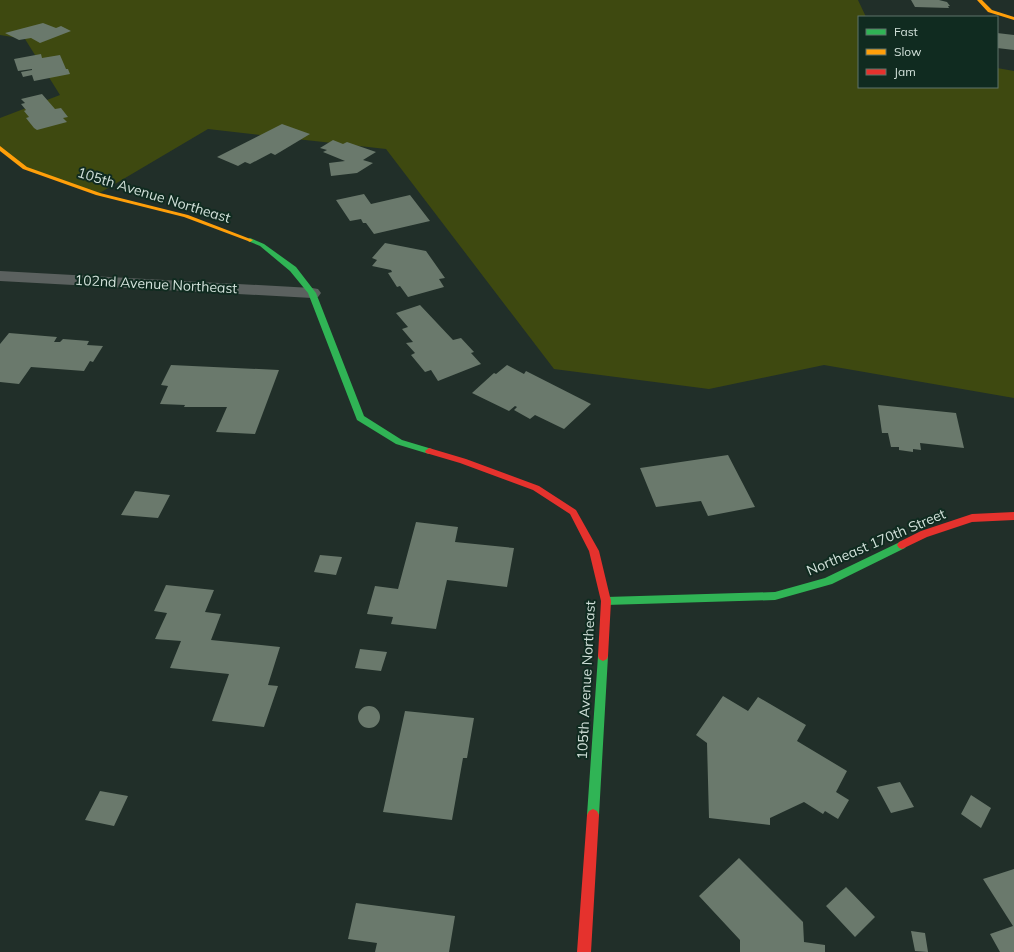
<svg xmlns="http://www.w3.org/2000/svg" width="1014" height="952" font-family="Mulish,sans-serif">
<rect width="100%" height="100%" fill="#212f29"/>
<path fill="#3e4910" d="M0 0H858L866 17H859V87H997V68L1014 71V398L824 365 709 389 554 369 386 149 208 129 98 194 25 168 0 148V118L60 95 25 39 0 35Z"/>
<path fill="#6a796c" d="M911 0H939L947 2 950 6H948L949 8 915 7Z
M43 23 56 28 61 26 71 31 40 43 31 38 19 40 5 33Z
M997 33 1014 35V50L997 48Z
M41 54 42 58 60 55 66 69H68L70 74 34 81 32 75 23 77 21 72 32 70V69L18 71 14 59Z
M42 94 55 109 61 108 68 117 63 118 67 122 37 130 34 128 26 118 29 117 24 111 26 110 21 104 25 103 21 99Z
M282 124 310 134 275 155 271 153 250 164 245 162 238 166 217 157Z
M333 140 343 144 347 142 376 152 363 160 373 163 357 173 331 176 329 163 345 161 323 152 327 150 320 148Z
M364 194 371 204 410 195 430 221 374 234 366 223H363L361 219 350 221 336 200Z
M385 243 426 251 445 278 439 279 444 287 408 297 400 286 397 287 388 273 392 272 391 270 372 266 377 260 372 258Z
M420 305 453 340 461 338 474 352 471 353 481 364 438 381 431 370 425 372 411 355 415 353 406 343 413 342 402 329 408 327 396 313Z
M9 333 57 337 54 342H60L63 339 89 341 87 345 103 346 93 362 90 361 84 371 31 367 19 384 0 382V344Z
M171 365 279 370 255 434 216 432 227 407H184L185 405 160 404 168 386 161 385Z
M507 365 524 374 526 371 591 404 564 429 535 415 530 419 514 410 517 407 515 406 509 411 472 393 494 373 496 374Z
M878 405 956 413 964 448 920 443 921 450 913 449V452L899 450V447H891L888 433H882Z
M728 455 755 507 708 516 701 501 656 507 640 468Z
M135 491 170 495 158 518 121 515Z
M416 522 458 527 455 542 514 548 507 587 447 580 436 629 391 624 393 617 367 614 375 586 398 589Z
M320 555 342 557 336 575 314 572Z
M166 585 214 590 205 612 221 614 211 640 280 647 268 685 278 686 264 727 212 721 229 674 170 668 181 641 155 639 167 613 154 611Z
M360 649 387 652 381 671 355 668Z
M723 696 748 711 758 697 806 725 797 741 847 771 836 792 849 800 838 819 825 811 823 814 804 802 770 818V825L709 818 707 743 696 735Z
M358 717a11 11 0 1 1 22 0a11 11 0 1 1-22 0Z
M405 711 474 718 467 758H463L452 820 383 812Z
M900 782 914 807 891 813 877 787Z
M100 791 128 796 114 826 85 820Z
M971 795 991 808 981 828 961 814Z
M739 858 803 922 804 942 825 945V952H740V940L699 896Z
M1014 869V952H1000L990 934 1013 926 983 879Z
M846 887 875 917 855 937 826 906Z
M356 903 455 916 449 952H375L377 943 348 939Z
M911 931 925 933 928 952 915 951Z"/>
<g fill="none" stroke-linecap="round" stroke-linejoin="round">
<path fill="#5b615f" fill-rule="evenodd" d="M0 271 312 288 318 289 321 293 318 297 312 298 0 281Z"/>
<path fill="#30b455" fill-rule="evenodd" d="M250 238 264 244 296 267 316 293 364 416 402 440 432 449 433 451 432 453 429 454 396 444 357 420 308 293 290 271 260 246 248 241V239Z
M902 541 905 542 907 545 905 548 832 584 775 600 606 605 602 604 601 601 602 598 606 597 775 592 825 578Z
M603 651 607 653 608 656 599 815 597 819 593 821 589 819 587 815 598 656 599 653Z"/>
<path fill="#ff9f0a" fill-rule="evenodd" d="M977 0H982L992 10 1014 17V20L988 12Z
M0 146 27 167 100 193 188 215 253 240 250 242 248 241 184 217 96 195 23 169 0 151Z"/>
<path fill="#e5322d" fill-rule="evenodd" d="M429 448 466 459 539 486 576 510 599 551 611 601 608 656 607 659 603 661 599 659 598 656 601 601 589 551 570 514 533 490 460 463 426 453 425 451Z
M1014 512V520L972 522 927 537 902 549 899 548 897 545 899 542 921 531 972 514Z
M593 809 597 811 599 815 591 952H577L587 815 589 811Z"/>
</g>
<g text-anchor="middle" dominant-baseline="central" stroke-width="4" stroke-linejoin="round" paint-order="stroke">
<g font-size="14" fill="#d2e1da" stroke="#102b20">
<text transform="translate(154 195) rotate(17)">105th Avenue Northeast</text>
<text transform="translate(156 284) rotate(3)">102nd Avenue Northeast</text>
<text transform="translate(876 542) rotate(-23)">Northeast 170th Street</text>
<text transform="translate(586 680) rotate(-87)">105th Avenue Northeast</text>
</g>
</g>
<rect x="858" y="16" width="140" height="72" fill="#102b20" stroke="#5e746a"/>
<rect x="866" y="29" width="20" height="6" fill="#30b455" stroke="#5e746a"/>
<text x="894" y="36" font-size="12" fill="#d2e1da">Fast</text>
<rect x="866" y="49" width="20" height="6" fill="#ff9f0a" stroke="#5e746a"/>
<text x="894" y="56" font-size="12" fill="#d2e1da">Slow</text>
<rect x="866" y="69" width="20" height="6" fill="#e5322d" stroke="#5e746a"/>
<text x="894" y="76" font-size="12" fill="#d2e1da">Jam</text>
</svg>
